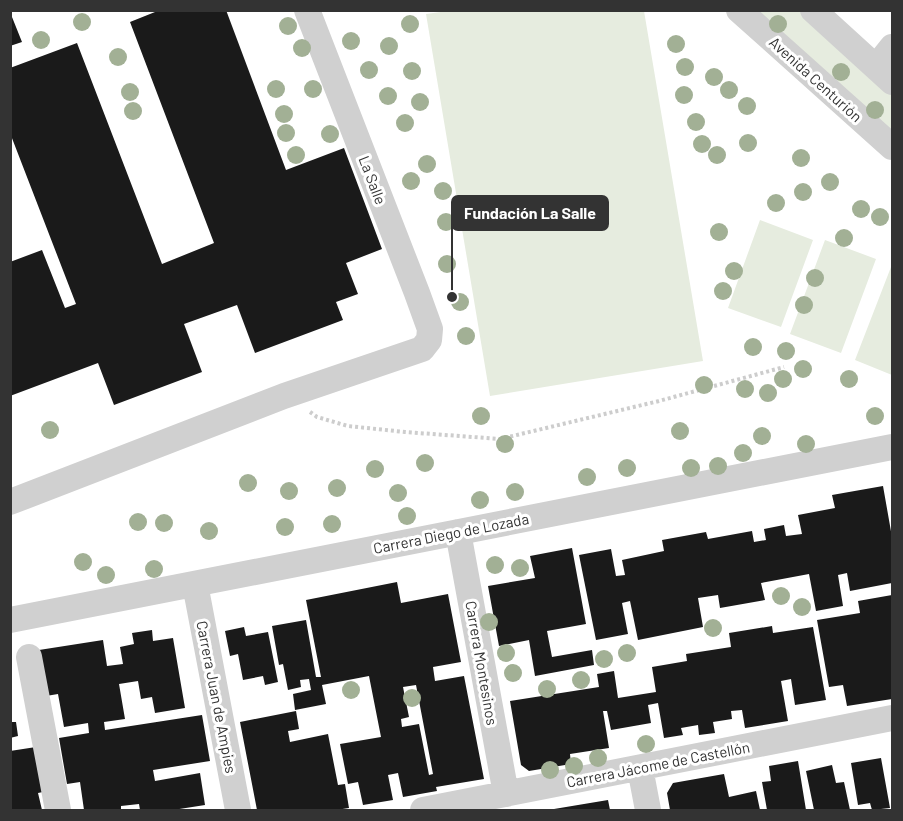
<svg xmlns="http://www.w3.org/2000/svg" width="903" height="821" font-family="Barlow,sans-serif">
<rect width="100%" height="100%" fill="#fff"/>
<path fill="#e6ecdf" d="M448 11H644L703 361 490 396 426 14Z
M739 11H813L892 82V147Z
M760 220 813 240 781 327 728 308Z
M825 240 876 259 841 353 790 334Z
M891 267 892 268V375L855 360Z"/>
<path fill="#1a1a1a" fill-rule="evenodd" d="M160 10H226L286 170 344 148 382 249 346 263 358 294 336 302 343 320 255 353 237 305 184 324 202 372 114 405 98 363 10 396V262L42 250 65 308 76 304 10 133V68L77 43 162 264 214 243 130 22Z
M10 12 22 42 10 46Z
M883 486 892 537V583L850 591 847 573 838 575 843 606 816 611 809 574 761 583 765 600 720 608 718 595 698 598 703 627 638 640 630 601 622 603 628 634 596 640 579 555 611 549 616 576 625 575 622 560 664 551 662 540 706 532 708 539 752 531 754 542 766 540 764 529 784 525 786 536 802 534 798 515 835 508 832 495Z
M572 548 586 624 547 631 552 657 592 650 594 665 535 676 529 640 499 646 488 586 535 578 530 556Z
M397 582 401 603 448 594 461 662 433 667 435 681 464 676 484 779 436 787 437 791 403 797 398 773 388 775 393 800 363 805 358 782 348 784 340 744 381 737 369 676 322 685 326 704 295 710 293 694 311 690 309 679 300 680 301 687 288 690 283 664 279 665 272 626 306 620 316 677H321L306 600ZM416 685 433 774 429 775 419 724 402 727 401 719 409 717 403 687Z
M892 595V699L847 706 843 685 829 687 817 620 860 613 858 601Z
M772 626 773 633 813 627 826 700 795 705 791 679 781 681 788 721 745 728 742 710 731 711 732 719 713 722 715 733 699 735 698 725 681 728 683 735 664 738 658 703 648 705 651 723 611 730 607 711H603L609 748 570 754 571 764 529 771 521 765 510 701 599 687 597 674 614 671 618 698 656 692 652 667 687 661 686 654 731 647 729 633Z
M244 627 246 636 268 632 278 682 265 685 263 676 243 680 238 654 230 656 225 631Z
M152 630 153 641 173 638 185 708 155 713 152 697 141 699 138 681 119 684 125 719 104 722 105 730 202 715 210 761 153 770 155 781 200 773 205 805 173 810H140L139 804 121 806V810H84L80 782 67 784 59 738 89 733 88 723 64 727 58 694 46 696 39 650 103 640 107 666 123 664 120 647 134 644 132 633Z
M296 711 299 729 288 731 290 742 328 734 338 785 345 784 349 808 336 810H257L240 722Z
M10 722H16L18 736 10 738Z
M36 747 43 792 38 793 42 810H10V751Z
M881 758 890 808 872 810 870 803 858 805 851 763Z
M798 761 806 810H767L762 782 771 781 769 766Z
M832 765 836 783 844 782 850 810H814L806 771Z
M724 774 729 797 756 791 760 810H670L667 793 673 783Z
M608 800 610 810H554V809Z"/>
<g fill="none" stroke-linecap="round" stroke-linejoin="round">
<path stroke="#cdcdcd" stroke-width="4" stroke-dasharray="3 3" stroke-linecap="butt" d="M310 412 317 417 348 426 405 432 500 439 659 401 784 367"/>
<path stroke="#d0d0d0" stroke-width="26" d="M739 10 892 147
M813 10 892 82
M876 67 892 47
M10 502 284 396 422 349 429 340 430 329 417 293 307 10
M458 532 506 794
M195 584 238 810
M10 620 892 447
M29 657 58 810
M640 768 648 810
M423 810 892 718"/>
</g>
<g fill="#a2b095">
<circle cx="82" cy="22" r="9"/>
<circle cx="410" cy="24" r="9"/>
<circle cx="778" cy="24" r="9"/>
<circle cx="288" cy="26" r="9"/>
<circle cx="41" cy="40" r="9"/>
<circle cx="351" cy="41" r="9"/>
<circle cx="676" cy="44" r="9"/>
<circle cx="389" cy="46" r="9"/>
<circle cx="302" cy="48" r="9"/>
<circle cx="118" cy="57" r="9"/>
<circle cx="685" cy="67" r="9"/>
<circle cx="369" cy="70" r="9"/>
<circle cx="412" cy="71" r="9"/>
<circle cx="841" cy="72" r="9"/>
<circle cx="714" cy="77" r="9"/>
<circle cx="276" cy="89" r="9"/>
<circle cx="313" cy="89" r="9"/>
<circle cx="729" cy="90" r="9"/>
<circle cx="130" cy="92" r="9"/>
<circle cx="684" cy="95" r="9"/>
<circle cx="388" cy="96" r="9"/>
<circle cx="420" cy="102" r="9"/>
<circle cx="747" cy="106" r="9"/>
<circle cx="875" cy="110" r="9"/>
<circle cx="133" cy="111" r="9"/>
<circle cx="284" cy="114" r="9"/>
<circle cx="696" cy="122" r="9"/>
<circle cx="405" cy="123" r="9"/>
<circle cx="286" cy="133" r="9"/>
<circle cx="330" cy="134" r="9"/>
<circle cx="748" cy="143" r="9"/>
<circle cx="702" cy="144" r="9"/>
<circle cx="296" cy="155" r="9"/>
<circle cx="717" cy="155" r="9"/>
<circle cx="801" cy="158" r="9"/>
<circle cx="427" cy="164" r="9"/>
<circle cx="411" cy="181" r="9"/>
<circle cx="830" cy="182" r="9"/>
<circle cx="443" cy="191" r="9"/>
<circle cx="803" cy="192" r="9"/>
<circle cx="776" cy="203" r="9"/>
<circle cx="861" cy="209" r="9"/>
<circle cx="880" cy="217" r="9"/>
<circle cx="446" cy="222" r="9"/>
<circle cx="719" cy="232" r="9"/>
<circle cx="844" cy="238" r="9"/>
<circle cx="447" cy="264" r="9"/>
<circle cx="734" cy="271" r="9"/>
<circle cx="815" cy="278" r="9"/>
<circle cx="723" cy="291" r="9"/>
<circle cx="460" cy="302" r="9"/>
<circle cx="804" cy="305" r="9"/>
<circle cx="466" cy="336" r="9"/>
<circle cx="753" cy="347" r="9"/>
<circle cx="786" cy="351" r="9"/>
<circle cx="803" cy="369" r="9"/>
<circle cx="783" cy="379" r="9"/>
<circle cx="849" cy="379" r="9"/>
<circle cx="704" cy="385" r="9"/>
<circle cx="745" cy="389" r="9"/>
<circle cx="768" cy="393" r="9"/>
<circle cx="481" cy="416" r="9"/>
<circle cx="875" cy="416" r="9"/>
<circle cx="50" cy="430" r="9"/>
<circle cx="680" cy="431" r="9"/>
<circle cx="762" cy="436" r="9"/>
<circle cx="505" cy="444" r="9"/>
<circle cx="806" cy="444" r="9"/>
<circle cx="743" cy="453" r="9"/>
<circle cx="425" cy="463" r="9"/>
<circle cx="718" cy="466" r="9"/>
<circle cx="627" cy="468" r="9"/>
<circle cx="691" cy="468" r="9"/>
<circle cx="375" cy="469" r="9"/>
<circle cx="587" cy="477" r="9"/>
<circle cx="248" cy="483" r="9"/>
<circle cx="337" cy="488" r="9"/>
<circle cx="289" cy="491" r="9"/>
<circle cx="515" cy="492" r="9"/>
<circle cx="398" cy="493" r="9"/>
<circle cx="480" cy="500" r="9"/>
<circle cx="407" cy="516" r="9"/>
<circle cx="138" cy="522" r="9"/>
<circle cx="164" cy="523" r="9"/>
<circle cx="332" cy="524" r="9"/>
<circle cx="285" cy="527" r="9"/>
<circle cx="209" cy="531" r="9"/>
<circle cx="83" cy="562" r="9"/>
<circle cx="495" cy="565" r="9"/>
<circle cx="520" cy="568" r="9"/>
<circle cx="154" cy="569" r="9"/>
<circle cx="106" cy="575" r="9"/>
<circle cx="781" cy="596" r="9"/>
<circle cx="802" cy="607" r="9"/>
<circle cx="489" cy="622" r="9"/>
<circle cx="713" cy="628" r="9"/>
<circle cx="506" cy="653" r="9"/>
<circle cx="627" cy="653" r="9"/>
<circle cx="604" cy="659" r="9"/>
<circle cx="513" cy="673" r="9"/>
<circle cx="581" cy="680" r="9"/>
<circle cx="547" cy="689" r="9"/>
<circle cx="351" cy="690" r="9"/>
<circle cx="412" cy="698" r="9"/>
<circle cx="646" cy="744" r="9"/>
<circle cx="598" cy="758" r="9"/>
<circle cx="574" cy="766" r="9"/>
<circle cx="550" cy="770" r="9"/>
</g>
<g text-anchor="middle" dominant-baseline="central" stroke-width="6" stroke-linejoin="round" paint-order="stroke">
<g font-size="15" fill="#333" stroke="#fff">
<text transform="translate(816 79) rotate(42)">Avenida Centurión</text>
<text transform="translate(373 180) rotate(69)">La Salle</text>
<text transform="translate(451 533) rotate(-11)">Carrera Diego de Lozada</text>
<text transform="translate(482 663) rotate(80)">Carrera Montesinos</text>
<text transform="translate(217 697) rotate(79)">Carrera Juan de Ampies</text>
<text transform="translate(658 764) rotate(-11)">Carrera Jácome de Castellón</text>
</g>
</g>
<path fill="none" stroke="#333" stroke-width="2" d="M452 297L452 213"/>
<circle fill="#333" stroke="#fff" stroke-width="2" cx="452" cy="297" r="6"/>
<rect fill="#333" stroke="#333" stroke-width="2" x="452" y="196" width="156" height="34" rx="6"/>
<g font-size="16" text-anchor="middle" font-weight="bold" fill="#fff">
<text x="530" y="219">Fundación La Salle</text>
</g>
<rect width="903" height="821" fill="none" stroke="#333333" stroke-width="24"/>
</svg>
